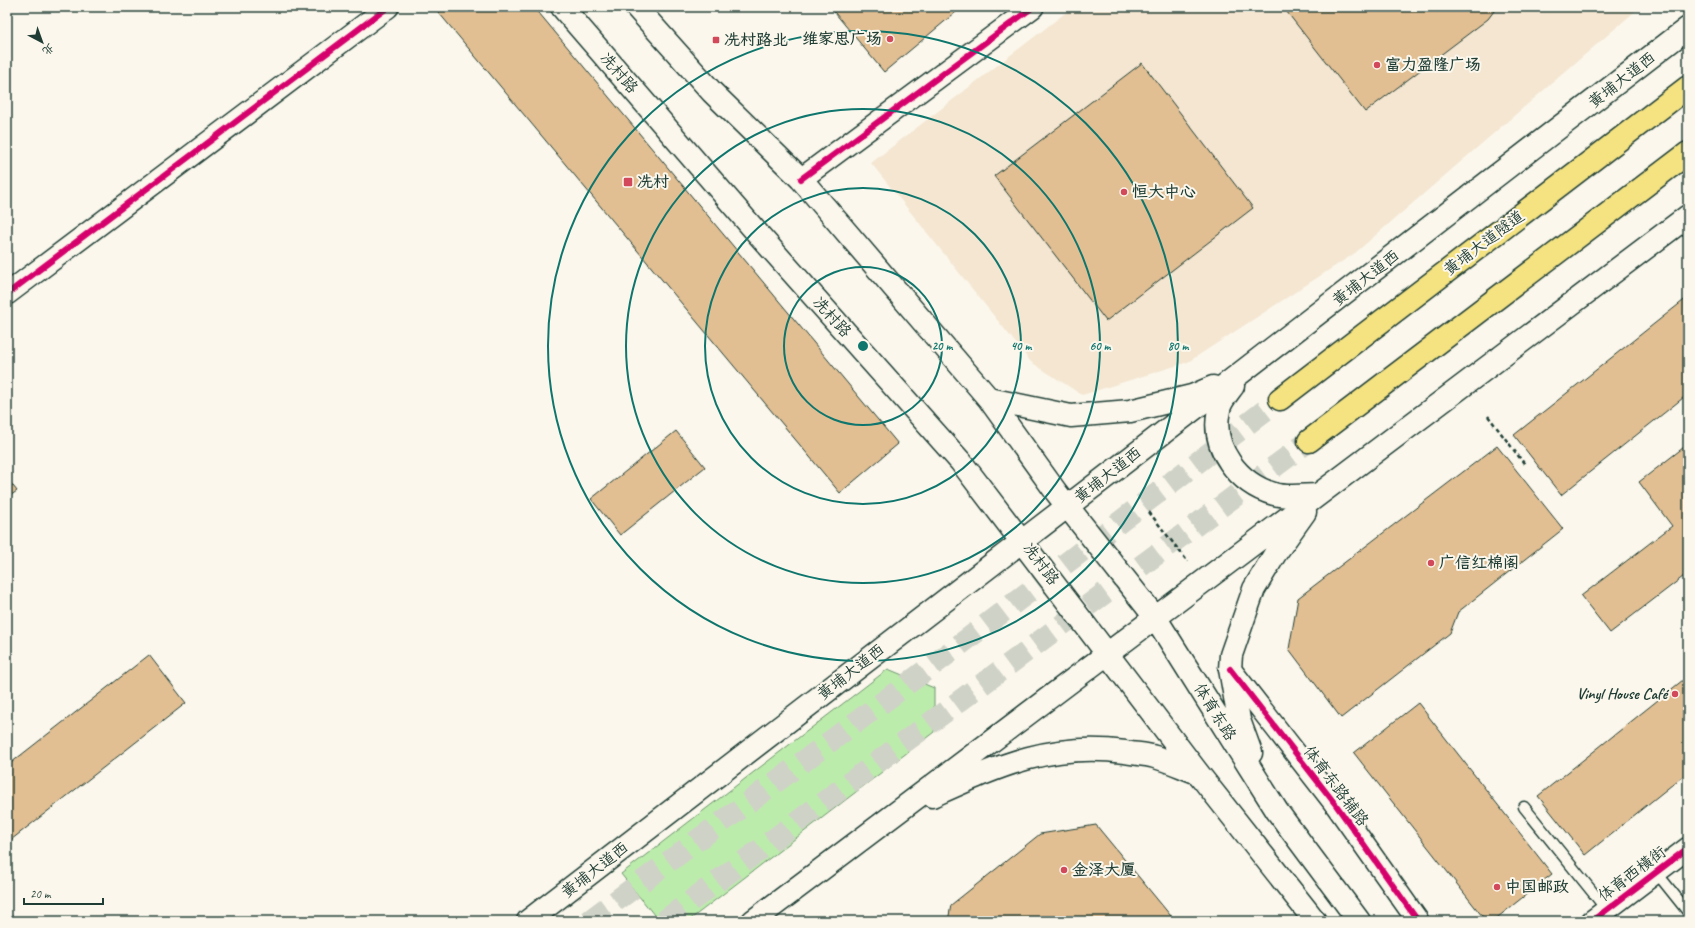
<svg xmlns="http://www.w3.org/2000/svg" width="1695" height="928" font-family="Caveat,'LXGW WenKai TC',sans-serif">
<rect width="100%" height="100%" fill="#fbf7ec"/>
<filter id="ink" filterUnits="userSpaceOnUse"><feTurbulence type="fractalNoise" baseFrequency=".025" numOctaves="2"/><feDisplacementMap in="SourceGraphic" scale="8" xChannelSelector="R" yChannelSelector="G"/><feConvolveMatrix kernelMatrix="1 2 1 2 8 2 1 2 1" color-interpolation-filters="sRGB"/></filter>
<g filter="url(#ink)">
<path fill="#f4e6d1" d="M1073 7H1640L1355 253 1188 362 1082 395 1031 362 871 163Z"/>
<path fill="#bcecab" stroke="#6e9470" d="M888 669 934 688V732L688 921H659L621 874Z"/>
<path fill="#e2bf93" stroke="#1f3d34" d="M434 7H534L898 444 840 493Z
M830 7H962L884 72Z
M1283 7H1497L1488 19 1365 112Z
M1142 63 1253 208 1106 321 994 176Z
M1688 297V394L1561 495 1514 435Z
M676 431 705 467 620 535 591 499Z
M1688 444V573L1610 633 1581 596 1672 526 1639 482Z
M1497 446 1563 529 1458 612 1450 633 1341 718 1289 649 1298 598Z
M7 478 17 491 7 498Z
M149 655 186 703 7 843V766Z
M1688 676V772L1585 855 1538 796Z
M1418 703 1552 874 1493 921H1486L1354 753Z
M1096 825 1175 921H948L951 905 1040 834Z"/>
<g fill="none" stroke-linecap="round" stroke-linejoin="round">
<path stroke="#cfd2c7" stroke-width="22" stroke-dasharray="22 11" stroke-linecap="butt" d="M589 921 953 650 1280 399
M664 921 1309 441"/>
<defs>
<path id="service" d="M1524 807 1607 910
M1656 872 1688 912"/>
<path id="minor" d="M801 179 1033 7
M7 294 388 7
M1230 669 1336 805 1418 921
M1592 921 1688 848"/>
<path id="secondary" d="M562 7 759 235 961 462 1198 773 1315 921
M636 7 712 92 801 179 989 399 1056 492 1155 617 1277 811 1359 921
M1233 386C1228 393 1220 402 1219 410 1210 448 1239 484 1274 494 1287 498 1305 495 1318 495
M989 399 1071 416 1130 411 1192 396 1213 387
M1251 753 1239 720 1230 669 1231 655 1254 589 1275 554 1305 512
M932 796C999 766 1049 742 1125 752 1135 754 1146 754 1155 757 1170 761 1184 768 1198 773
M528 921C915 623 1302 327 1688 28
M753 921 1688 216"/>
<path id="primary" d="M1280 399 1688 87
M1309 441 1688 153"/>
</defs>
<use href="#service" stroke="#1f3d34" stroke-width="13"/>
<use href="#minor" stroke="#1f3d34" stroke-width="24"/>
<use href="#secondary" stroke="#1f3d34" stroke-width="25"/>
<use href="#primary" stroke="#1f3d34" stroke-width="25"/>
<path stroke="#1f3d34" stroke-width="2.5" stroke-dasharray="4 3" stroke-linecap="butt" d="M1488 416 1526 466
M1149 512 1188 562"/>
<use href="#service" stroke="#fbf7ec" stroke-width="10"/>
<use href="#minor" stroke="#fbf7ec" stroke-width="21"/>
<use href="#secondary" stroke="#fbf7ec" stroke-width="22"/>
<use href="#primary" stroke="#f5e382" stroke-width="22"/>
<defs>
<path id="cycleway" d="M801 179 1033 7
M7 294 388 7
M1230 669 1336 805 1418 921
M1592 921 1688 848"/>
</defs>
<use href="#cycleway" stroke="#fbf7ec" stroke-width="8"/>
<use href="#cycleway" stroke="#d6006c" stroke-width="6"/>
</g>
</g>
<g fill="none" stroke="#0f766e" stroke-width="2">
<circle cx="863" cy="346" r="79"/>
<circle cx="863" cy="346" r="158"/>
<circle cx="863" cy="346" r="237"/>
<circle cx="863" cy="346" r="315"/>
</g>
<g fill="#d1495b" stroke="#fbf7ec" stroke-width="1.5">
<circle cx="890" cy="39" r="4"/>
<rect x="712" y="36" width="8" height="8" rx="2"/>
<circle cx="1377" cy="65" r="4"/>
<rect x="623" y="177" width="10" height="10" rx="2"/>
<circle cx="1124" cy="192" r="4"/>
<circle cx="1431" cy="563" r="4"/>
<circle cx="1675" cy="694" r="4"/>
<circle cx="1064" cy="870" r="4"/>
<circle cx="1497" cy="887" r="4"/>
</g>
<g text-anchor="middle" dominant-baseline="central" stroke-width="4" stroke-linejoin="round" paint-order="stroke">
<g font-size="16" font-weight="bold" fill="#1f3d34" stroke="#fbf7ec" text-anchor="start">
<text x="882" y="39" text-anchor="end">维家思广场</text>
<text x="724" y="40">冼村路北</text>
<text x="1385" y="65">富力盈隆广场</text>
<text x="637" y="182">冼村</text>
<text x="1132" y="192">恒大中心</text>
<text x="1439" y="563">广信红棉阁</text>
<text x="1667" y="694" text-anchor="end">Vinyl House Café</text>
<text x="1072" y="870">金泽大厦</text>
<text x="1505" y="887">中国邮政</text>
</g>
<g font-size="16" fill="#1f3d34" stroke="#fbf7ec">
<text transform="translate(619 73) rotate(49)">冼村路</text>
<text transform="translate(1622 80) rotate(-38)">黄埔大道西</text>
<text transform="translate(1484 243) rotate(-37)">黄埔大道隧道</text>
<text transform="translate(1366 278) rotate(-38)">黄埔大道西</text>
<text transform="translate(832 317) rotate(48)">冼村路</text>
<text transform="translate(1108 475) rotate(-38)">黄埔大道西</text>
<text transform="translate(1041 564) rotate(53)">冼村路</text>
<text transform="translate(851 672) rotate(-38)">黄埔大道西</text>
<text transform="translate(1215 712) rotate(58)">体育东路</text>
<text transform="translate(1336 786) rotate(53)">体育东路辅路</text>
<text transform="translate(595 870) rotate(-38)">黄埔大道西</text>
<text transform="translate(1632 874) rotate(-37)">体育西横街</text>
</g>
</g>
<circle cx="863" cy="346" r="6" fill="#0f766e" stroke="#fbf7ec" stroke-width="2"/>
<g font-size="12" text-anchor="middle" font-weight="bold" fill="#0f766e" stroke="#fbf7ec" stroke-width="4" stroke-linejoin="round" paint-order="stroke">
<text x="942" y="350">20 m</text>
<text x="1021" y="350">40 m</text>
<text x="1100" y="350">60 m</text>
<text x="1178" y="350">80 m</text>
</g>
<rect width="1695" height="928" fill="none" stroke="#fbf7ec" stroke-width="24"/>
<rect x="12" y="12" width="1671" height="904" fill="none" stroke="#1f3d34" stroke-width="1.5" filter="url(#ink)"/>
<g transform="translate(42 42) rotate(139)" stroke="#fbf7ec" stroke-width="3" paint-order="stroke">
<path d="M0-3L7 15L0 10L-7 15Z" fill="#1f3d34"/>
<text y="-6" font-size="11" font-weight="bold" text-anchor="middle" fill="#1f3d34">北</text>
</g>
<path d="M24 898v6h79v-6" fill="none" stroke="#1f3d34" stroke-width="2"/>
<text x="30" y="898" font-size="12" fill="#1f3d34" stroke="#fbf7ec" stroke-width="3" paint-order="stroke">20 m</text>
</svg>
